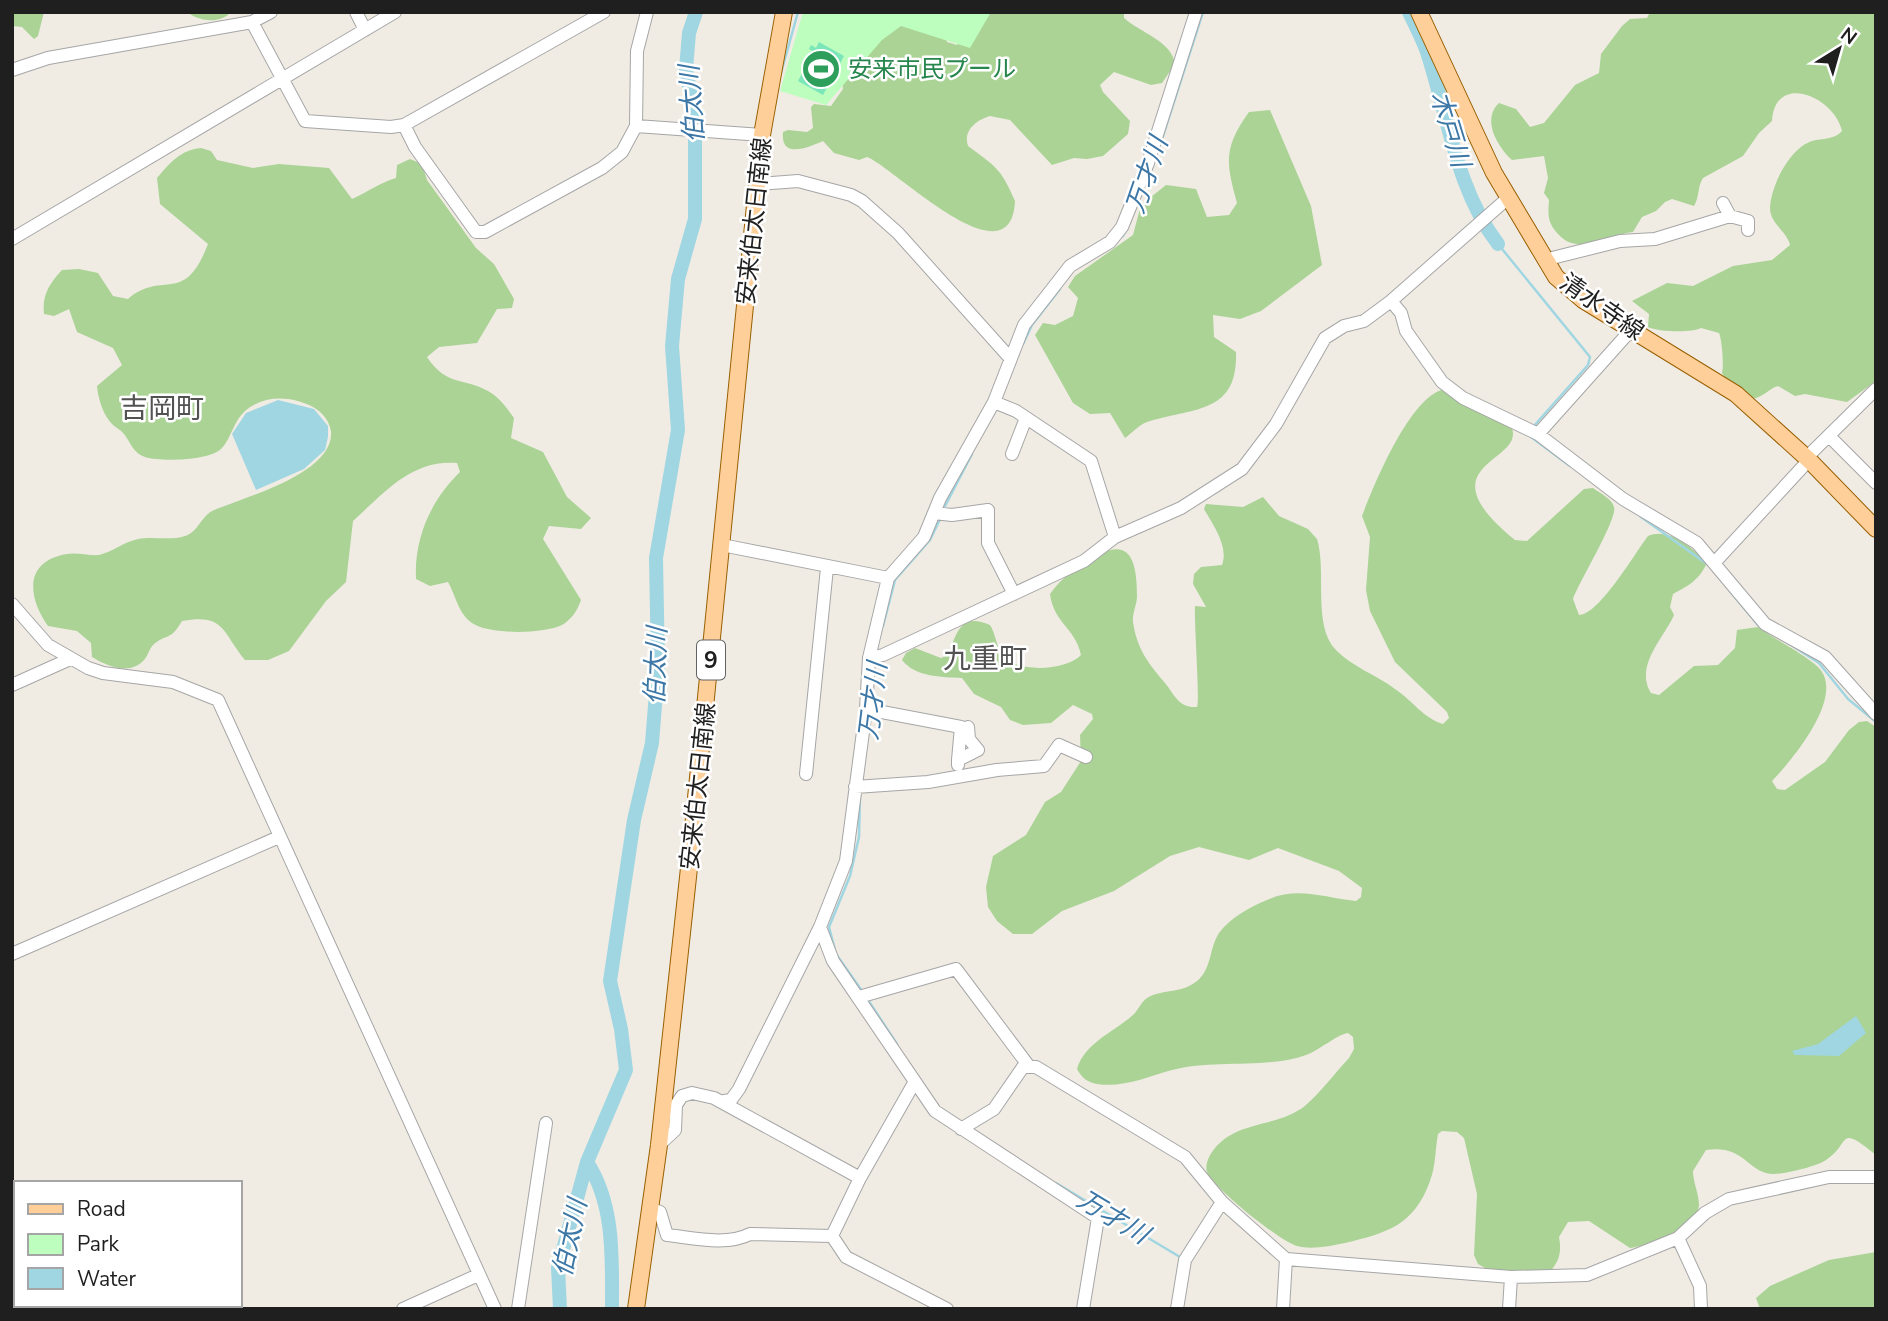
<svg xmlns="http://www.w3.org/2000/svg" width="1888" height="1321" font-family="'Nunito Sans','Noto Sans JP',sans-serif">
<rect width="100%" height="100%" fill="#f0ece4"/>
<path fill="#aad395" d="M12 12H44L38 36 34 39 22 27 12 26Z
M187 12H231C220 24 200 22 187 12Z
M961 12H1124V18C1139 32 1172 41 1175 64L1162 83 1151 85 1114 72 1100 85 1103 92 1130 121 1128 134 1103 156 1087 159 1074 158 1052 165 1010 120 990 116C976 120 963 131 968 146 995 166 1001 168 1015 201 1011 286 891 165 867 157L859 160 834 153 823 141C811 146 780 161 783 132L788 130 807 132 813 128 811 107 814 104 831 106 843 89 842 77 845 66 904 23 943 33 947 42 957 45 960 40Z
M1650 12H1876V381L1847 402 1805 394 1795 396 1778 386C1768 389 1764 397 1752 399L1727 381 1722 373C1724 365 1722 340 1719 333L1701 328C1692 333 1658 332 1648 327L1649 314 1632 301 1667 283 1693 286 1733 266 1772 260 1790 245C1787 231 1770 224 1770 208 1771 185 1790 148 1812 141 1823 138 1834 140 1842 131 1835 97 1775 71 1772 121L1759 133 1743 156 1703 178C1697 187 1700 196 1694 206L1672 199 1665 202 1656 211 1642 217 1633 232C1608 235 1578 256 1559 235 1547 223 1548 215 1549 200L1544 193 1548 178 1544 156 1512 160C1498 147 1481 120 1499 103L1516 109 1530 127 1544 123 1575 85 1599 73 1601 54 1622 26 1630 19 1647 18Z
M1270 110 1311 206 1322 265 1261 311 1240 319 1213 315 1214 337 1236 352C1238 415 1193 407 1147 422 1139 425 1132 433 1125 438L1110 413 1090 414 1073 403 1035 335 1043 323 1055 325 1073 316 1078 298 1068 287 1075 276 1133 235 1141 205 1166 185 1196 189 1207 217 1229 215 1237 203C1226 163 1223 148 1249 112Z
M201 148 211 151 217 160 253 168 279 164 329 168 352 199C368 192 379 183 396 178L397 165 410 159 422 164 427 180 476 248 494 264 514 299 512 308 497 309 477 343 439 347 427 357C447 387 463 377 488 391 499 397 507 408 514 418L511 438 543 452 567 497 591 518 581 529 549 526 543 539 581 600C577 611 572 619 562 625 544 634 489 635 472 623 458 613 456 596 448 582L430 586 416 579C414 538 431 500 460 472L457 463C412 459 385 492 353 521L346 582 326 601 289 651 268 660H245C222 632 225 613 182 621 170 642 166 633 153 645 149 649 148 656 144 660 129 676 107 666 92 657L91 643 77 631 48 626C28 598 23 561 67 554 77 552 89 556 99 555 112 552 124 542 138 539 153 536 170 541 185 536 198 532 201 517 212 511 241 498 335 474 331 431 329 420 322 412 313 407 292 396 263 394 244 412 234 421 231 438 222 448 210 461 161 462 145 457 133 453 131 443 124 434 121 430 116 428 112 424 103 415 98 398 97 386L122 365 113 348 77 332 69 309 54 316 44 314C42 295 49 284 62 270L79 269 98 273 113 296 128 299C163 269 184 307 208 244L160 204 157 178C170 163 180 150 201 148Z
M1447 389 1511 426C1529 463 1419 462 1515 540L1527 541 1584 489 1593 488C1600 493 1612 499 1614 507 1618 518 1579 582 1573 599L1579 615C1599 615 1635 553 1648 536 1668 527 1696 548 1706 565 1698 581 1688 586 1673 594L1670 607 1674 615C1664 638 1634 666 1651 693L1659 695 1694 666 1718 665 1735 648 1737 630 1758 627C1777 641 1801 652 1818 667 1847 695 1792 760 1772 781L1777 789 1785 790 1825 762 1849 730 1859 722 1867 721 1876 727V1155C1836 1123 1852 1143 1826 1160 1818 1166 1785 1174 1774 1174 1748 1174 1745 1144 1706 1150L1693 1171C1693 1182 1699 1194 1699 1205 1698 1228 1648 1246 1630 1248L1589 1221 1568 1222 1559 1237C1562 1253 1559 1262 1548 1274L1494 1273 1478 1264 1474 1255 1477 1194 1464 1138 1457 1132 1442 1131 1438 1134C1435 1150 1436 1165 1430 1181 1414 1226 1386 1233 1345 1243 1330 1246 1311 1250 1297 1246 1281 1242 1212 1187 1207 1172 1205 1165 1208 1158 1212 1152 1235 1119 1277 1129 1306 1105 1321 1092 1335 1073 1349 1058L1354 1049 1353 1037 1348 1033C1336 1035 1320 1050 1306 1055 1268 1069 1213 1059 1172 1070 1147 1077 1123 1088 1097 1084 1087 1082 1082 1078 1077 1069 1084 1043 1116 1031 1134 1014 1138 1010 1142 1001 1147 998 1161 989 1181 994 1197 981 1212 969 1209 948 1219 933 1230 918 1250 907 1267 900 1297 886 1325 898 1356 901L1361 897 1362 888 1339 871 1278 848 1249 860 1199 847 1170 856 1114 891 1062 911 1032 934H1013L997 921 988 907 986 887 993 856 1026 835 1045 802 1061 792 1081 761 1080 735 1093 719 1092 714 1073 705 1051 723 1023 725 1010 720 1001 707 974 694 962 678C941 677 915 677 902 660L906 653 915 648 941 658 948 655C957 633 960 612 990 625 996 634 996 647 1003 656 1017 673 1066 671 1081 655 1075 627 1054 624 1050 594 1062 577 1076 568 1095 557 1131 535 1137 563 1137 596 1137 605 1132 613 1133 622 1137 649 1148 663 1165 683 1175 695 1178 708 1197 707 1200 702 1194 622 1195 606L1206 607 1193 584 1194 574 1201 567 1222 565C1229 546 1213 525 1204 509L1206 504 1243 507 1263 497 1279 516 1308 529 1317 539C1327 570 1312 626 1336 650 1352 667 1377 675 1395 689 1412 700 1423 718 1443 724L1449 718 1447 712 1395 662 1370 611 1366 590 1370 537 1362 516C1374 485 1412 391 1447 389Z
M1876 1252V1309H1760L1756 1298 1770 1286 1829 1260Z"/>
<path fill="#bdfebf" d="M803 12H991L970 48 901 26 882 40 826 105 780 91Z"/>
<path fill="#7be6b8" d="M819 42 844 56 823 95 798 81 814 52 809 49 811 45 816 48Z"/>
<path fill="#a0d6e2" d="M278 400 314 409 328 426V437L325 450 304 469 256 490 232 434 246 413Z
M1856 1016 1866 1033 1839 1056 1795 1055 1792 1051 1818 1044Z"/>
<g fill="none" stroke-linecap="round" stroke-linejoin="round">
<path stroke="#a0d6e2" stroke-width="2.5" d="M781 73 798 12
M1162 139 1203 12
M1123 236 1131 220
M1498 244 1590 357 1588 365 1533 427
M1023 344 1032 325 1060 289
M1531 437 1570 466
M943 510 972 454
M1641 517 1707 564
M1729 590 1758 625
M883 626 895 580 930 540 941 517
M1788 643 1819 663 1848 699 1876 722
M860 795 859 837 850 876 829 927 836 954 862 991
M868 1000 897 1044
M1056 1183 1180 1257V1260"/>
<path stroke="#a0d6e2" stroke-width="14" d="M1409 12C1415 25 1422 38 1427 52 1448 116 1456 189 1498 244
M587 1162C615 1205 612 1259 612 1309
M560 1309 558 1268 587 1162 626 1070 621 1029 610 981 634 820 652 743 658 668 656 558 678 430 672 346 678 279 695 219V119L686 69 689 33 696 12"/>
<defs>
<path id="minor" d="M356 12 365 30
M252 22 305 121 391 127 404 125 604 12
M12 70 48 58 252 22 271 12
M404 125 415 147 476 232H485L602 168 622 152 636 126 762 135
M636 126 637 51 647 12
M758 184 798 181 851 195 862 201 898 233 1010 358
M1723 203 1730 216
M12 239 395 12
M1544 260 1620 241 1655 239 1730 216 1748 221V230
M1391 301 1401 313 1406 331 1442 382 1463 398 1538 434 1623 499 1697 543 1765 624 1825 657 1876 714
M994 402 1016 411 1091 461 1115 537
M1538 434 1631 330
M1829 436 1876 483
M1012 454 1026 418
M1806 458 1876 389
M934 513 952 515 988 510V543L1014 594
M722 545 888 578
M1716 561 1809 460
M12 604 48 645 88 668 103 673 173 682 218 700 495 1309
M869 658 883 655 1084 561 1115 537 1181 508 1242 469 1276 424 1325 338 1344 326 1364 321 1391 301 1508 198
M12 685 70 659
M866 709 961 727 958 760
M958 765V760L978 750 969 739 968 727
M806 774 827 568
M855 787 928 782 997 770 1044 766 1059 745 1086 757
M820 927 833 961 935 1111 1098 1218 1083 1309
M12 954 279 837
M859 997 956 969 1028 1065
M914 1083 860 1178 832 1236 846 1257 947 1309
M724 1101 731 1100 739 1089 820 927 846 861 866 709 869 658 888 578 924 537 940 498 994 402 1024 325 1070 266 1110 242 1122 227 1148 163 1196 12
M961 1129 994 1109 1023 1067H1036L1185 1157 1222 1202 1286 1259 1511 1277 1587 1275 1678 1238 1705 1213 1729 1199 1829 1177H1876
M659 1145 675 1130 676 1105 682 1096 692 1093 714 1098 860 1178
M649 1208 660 1212 667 1235C694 1238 727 1246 750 1234L832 1236
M1678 1238 1700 1286 1701 1309
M403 1309 478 1275
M518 1309 546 1123
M1177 1309 1185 1260 1222 1202
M1283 1309 1286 1259
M1509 1309 1511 1277"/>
<path id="major" d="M1419 12 1494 173 1556 277 1583 300 1736 394 1809 460 1876 529
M636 1309 659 1145 689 868 762 135 784 12"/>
</defs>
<use href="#minor" stroke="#a6a6a6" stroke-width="14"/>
<use href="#major" stroke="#996000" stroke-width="18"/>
<use href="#minor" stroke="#fff" stroke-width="12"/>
<use href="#major" stroke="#ffcf9a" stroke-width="16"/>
</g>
<defs>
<symbol id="stadium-disc" viewBox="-11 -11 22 22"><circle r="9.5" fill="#2e9e5b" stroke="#fff"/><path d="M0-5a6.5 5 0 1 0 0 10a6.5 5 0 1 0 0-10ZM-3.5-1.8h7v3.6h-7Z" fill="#fff"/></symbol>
</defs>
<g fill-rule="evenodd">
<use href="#stadium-disc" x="799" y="47" width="44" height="44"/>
</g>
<g text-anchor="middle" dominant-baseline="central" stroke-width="5" stroke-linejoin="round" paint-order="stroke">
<rect fill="#fff" stroke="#626262" stroke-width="2" x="697" y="640.5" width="28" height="39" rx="5"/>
<g font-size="23" font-weight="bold" fill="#1f1f1f">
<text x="711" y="660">9</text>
</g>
<g font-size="24" fill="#27864d" stroke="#fff" text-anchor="start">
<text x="848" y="69">安来市民プール</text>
</g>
<g font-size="24" fill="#1f1f1f" stroke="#fff">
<text transform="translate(754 221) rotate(-84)">安来伯太日南線</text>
<text transform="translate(1602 307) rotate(35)">清水寺線</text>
<text transform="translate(698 786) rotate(-84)">安来伯太日南線</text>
</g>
<g font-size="26" font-style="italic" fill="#3d77a6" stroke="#fff">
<text transform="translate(692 104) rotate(-94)">伯太川</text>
<text transform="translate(1450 129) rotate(73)">木戸川</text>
<text transform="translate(1147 175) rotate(-71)">万才川</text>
<text transform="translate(656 666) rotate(-88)">伯太川</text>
<text transform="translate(873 701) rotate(-83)">万才川</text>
<text transform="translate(1113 1217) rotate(31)">万才川</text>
<text transform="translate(570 1238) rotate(-78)">伯太川</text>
</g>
<g font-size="28" fill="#525252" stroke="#fff">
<text x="162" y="409">吉岡町</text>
<text x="985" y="659">九重町</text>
</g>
</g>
<rect width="1888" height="1321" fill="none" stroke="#1f1f1f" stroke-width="28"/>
<rect x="14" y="1181" width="228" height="126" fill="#ffffff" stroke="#a5a5a5" stroke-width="2"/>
<rect x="28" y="1204" width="35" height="10" fill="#ffcf9a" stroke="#a5a5a5" stroke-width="2"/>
<text x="77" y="1216" font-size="21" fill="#1f1f1f">Road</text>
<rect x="28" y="1234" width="35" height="21" fill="#bdfebf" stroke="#a5a5a5" stroke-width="2"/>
<text x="77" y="1251" font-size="21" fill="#1f1f1f">Park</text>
<rect x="28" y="1268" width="35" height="21" fill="#a0d6e2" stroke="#a5a5a5" stroke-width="2"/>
<text x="77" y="1286" font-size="21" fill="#1f1f1f">Water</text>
<g transform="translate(1839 49) rotate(37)" stroke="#ffffff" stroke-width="5" paint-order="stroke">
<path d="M0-5L12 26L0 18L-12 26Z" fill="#1f1f1f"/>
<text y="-10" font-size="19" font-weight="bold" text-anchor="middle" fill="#1f1f1f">N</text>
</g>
</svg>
